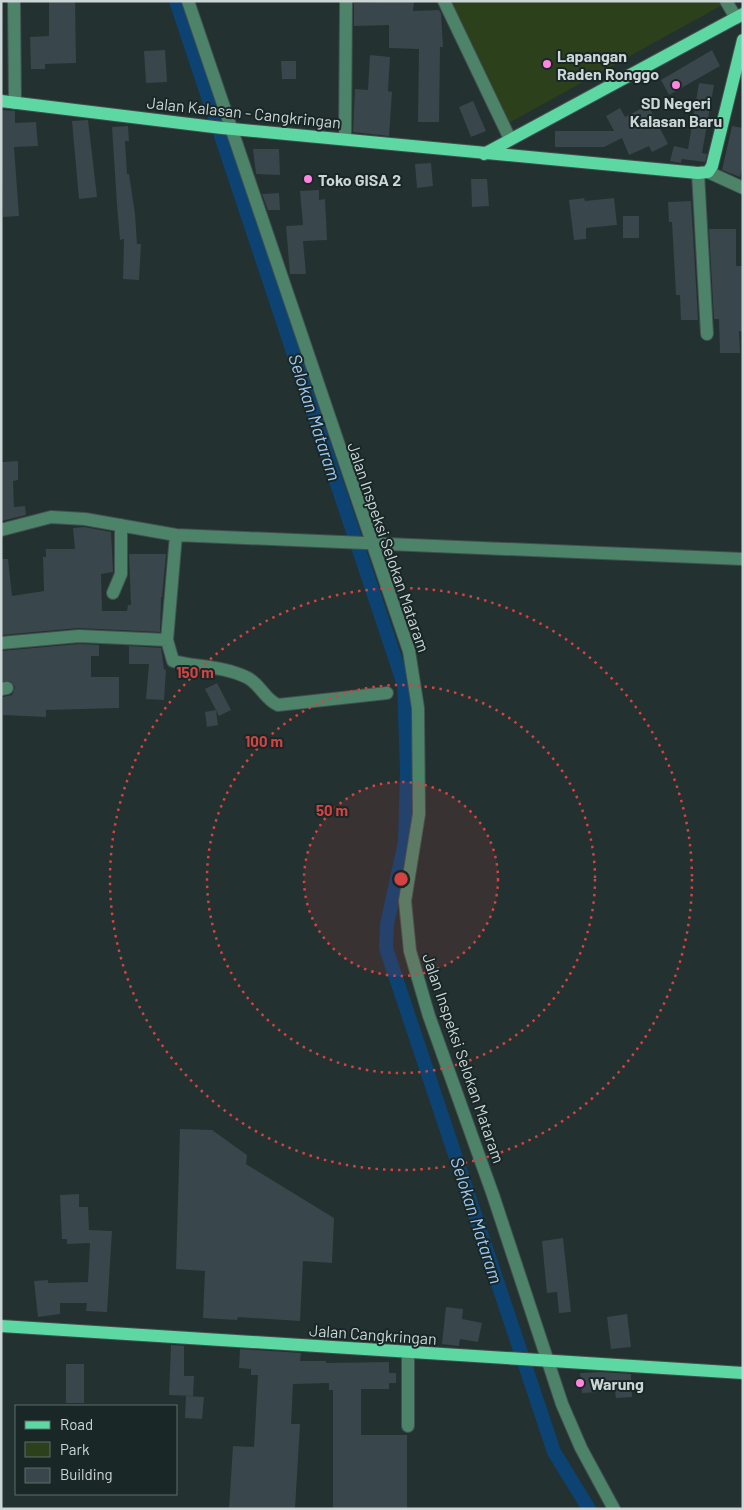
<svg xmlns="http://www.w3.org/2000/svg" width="744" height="1510" font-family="Barlow,sans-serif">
<rect width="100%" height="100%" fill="#233130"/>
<path fill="#2b401b" d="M448 1H724L726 3 507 124Z"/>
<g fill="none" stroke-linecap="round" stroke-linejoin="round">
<path stroke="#0c4372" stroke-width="14" d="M176 1 404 685 407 770 405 842 387 924 386 948 554 1452 589 1509"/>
</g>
<path fill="#39464b" d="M49 1H75L76 63 45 64V69H31L30 37 49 36Z
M414 1 413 11 439 10 441 14 443 47H440L439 122H418L419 49 389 48V25L354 26V3Z
M165 50 167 82 146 83 144 51Z
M712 50 720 66 669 95 661 80Z
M370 55 390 57 388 91 392 92 389 136 353 132 355 89 368 90Z
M281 61H296V79H282Z
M699 83 714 85 702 153 707 154 705 162 682 159 681 163 670 161 674 146 688 149Z
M473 101 486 131 471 137 459 107Z
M648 105 668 144 652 152 649 146 629 155 622 138 604 147H555V131H614L606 116 620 108 625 117Z
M1 110 15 111V123L36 122 38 146 14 147 19 216 3 217Z
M88 120 97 197 79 199 72 121Z
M128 126 129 141H125L127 174H129L135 214 137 244H141L139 280 123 279 124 239 120 240 117 205 112 127Z
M732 126 743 128V163L740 177 722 170Z
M253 149H279L280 175 256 174Z
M431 163 433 186 417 188 415 164Z
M471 179H487L489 206 472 207Z
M319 190V200L325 199 327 240 303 241 306 274H290L286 226 303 225 300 191Z
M279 193 280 210H268L262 194Z
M584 198 585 201 614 198 617 225 586 228V239L574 240 569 200Z
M691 201 698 320H681L680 295H676L672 222H669L668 202Z
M623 216H639V238H623Z
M709 229H736V266H743V331H739L740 353H720L719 319H714Z
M18 461V480L13 481 14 507 25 506 26 515 1 521 2 462Z
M84 527 111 532 113 572 101 574 102 611H127L128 605H131L129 554H166L162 597H161L160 632 78 628 1 635V559H8L12 596 44 591 43 557H46V549H75L73 528Z
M79 644 99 645V656H91V677H119V708L46 710V717L3 715V697L12 695 15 687 10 681H1V651Z
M129 646 161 648 164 669 166 670 164 700 146 699 149 664H129Z
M217 683 231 710 219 716 205 689Z
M216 710 218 725 207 727 205 712Z
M180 1129 212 1130 247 1155 246 1164 334 1218 332 1263 303 1261 300 1321 238 1317 237 1320 203 1318 205 1271 176 1269Z
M79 1194V1207H88L89 1230 112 1231 107 1312 86 1311 87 1303H60V1314L38 1317 34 1281 48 1280V1283L88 1282 90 1243 67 1244V1239H62L60 1195Z
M563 1238 571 1312 559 1313 557 1292 547 1293 542 1241Z
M446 1307 463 1309 462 1319 482 1323 478 1342 460 1339 459 1346 442 1344Z
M627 1314 631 1347 611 1349 607 1317Z
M171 1345 184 1346V1376H194L193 1396 169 1395Z
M240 1349 301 1353 300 1361H326V1363L389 1362V1373H396V1383H389V1389H361V1435H407V1509H333V1390H329V1383L293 1384 291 1424H300L295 1509H229L233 1446 254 1447 258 1375H251V1369L239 1368Z
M66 1364H84V1403H66Z
M601 1372 631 1374 632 1397 616 1398 615 1391 582 1393 580 1373Z
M186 1396 204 1397 202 1419 185 1418Z"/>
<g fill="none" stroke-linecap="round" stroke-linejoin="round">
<defs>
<path id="minor" d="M14 1 15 103
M188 1 409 651 418 708 419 814 405 901 410 951 429 1016 493 1195 562 1404 581 1448 614 1509
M444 1 510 139
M726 1 736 18
M345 139 346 1
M708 172 743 188
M698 173 707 334
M1 530 51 517 85 519 176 535 743 559
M113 593 121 574V525
M167 640 173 661C197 667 223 666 246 677 260 683 264 699 278 705L387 693
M1 643 79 636 167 640 176 535
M1 689 7 688
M408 1426V1353"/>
<path id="major" d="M1 101 222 128 698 173 708 172 712 166 743 40
M484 154 743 14
M1 1326 743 1373"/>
</defs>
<use href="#minor" stroke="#424f4e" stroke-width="14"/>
<use href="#major" stroke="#424f4e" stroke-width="14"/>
<use href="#minor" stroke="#4d8369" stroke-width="12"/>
<use href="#major" stroke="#5ed8a3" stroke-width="12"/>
</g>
<circle cx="401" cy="879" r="97" fill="#d54242" fill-opacity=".12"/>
<g fill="none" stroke="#d54242" stroke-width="2.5" stroke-dasharray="2.5 5">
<circle cx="401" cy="879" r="97"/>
<circle cx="401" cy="879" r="194"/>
<circle cx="401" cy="879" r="291"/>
</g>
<g fill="#ff85df" stroke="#192727" stroke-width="2">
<circle cx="547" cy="64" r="5"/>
<circle cx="676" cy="85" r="5"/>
<circle cx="308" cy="179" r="5"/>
<circle cx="580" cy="1383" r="5"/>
</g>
<g text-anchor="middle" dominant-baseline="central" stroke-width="4" stroke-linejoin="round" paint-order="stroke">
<g font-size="16" font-weight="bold" fill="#cdd6d6" stroke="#192727" text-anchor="start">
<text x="557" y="55">Lapangan<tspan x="557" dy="18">Raden Ronggo</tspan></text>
<text x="676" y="102" text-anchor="middle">SD Negeri<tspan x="676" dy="18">Kalasan Baru</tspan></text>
<text x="318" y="179">Toko GISA 2</text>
<text x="590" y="1383">Warung</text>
</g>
<g font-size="16" fill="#cdd6d6" stroke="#192727">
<text transform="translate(244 112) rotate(6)">Jalan Kalasan - Cangkringan</text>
<text transform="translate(389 547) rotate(71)">Jalan Inspeksi Selokan Mataram</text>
<text transform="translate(464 1058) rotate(71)">Jalan Inspeksi Selokan Mataram</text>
<text transform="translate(373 1334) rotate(4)">Jalan Cangkringan</text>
</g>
<g font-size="18" font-style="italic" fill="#9ec8f4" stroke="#192727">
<text transform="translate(315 417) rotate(72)">Selokan Mataram</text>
<text transform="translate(477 1220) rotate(72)">Selokan Mataram</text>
</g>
</g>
<circle cx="401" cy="879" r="8" fill="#d54242" stroke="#192727" stroke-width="2.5"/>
<g font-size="15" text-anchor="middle" font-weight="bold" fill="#d54242" stroke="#192727" stroke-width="4" stroke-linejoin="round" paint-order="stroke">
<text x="195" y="678">150 m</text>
<text x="264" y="747">100 m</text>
<text x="332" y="816">50 m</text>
</g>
<rect width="744" height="1510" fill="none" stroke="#cdd6d6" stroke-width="5"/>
<rect x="15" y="1405" width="162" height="90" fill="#192727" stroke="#616d6d"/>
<rect x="25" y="1421" width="25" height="8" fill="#5ed8a3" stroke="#616d6d"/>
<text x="60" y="1430" font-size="15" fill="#cdd6d6">Road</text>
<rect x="25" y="1442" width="25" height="15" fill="#2b401b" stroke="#616d6d"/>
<text x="60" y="1455" font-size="15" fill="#cdd6d6">Park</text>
<rect x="25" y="1468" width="25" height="15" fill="#39464b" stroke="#616d6d"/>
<text x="60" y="1480" font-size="15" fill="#cdd6d6">Building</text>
</svg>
